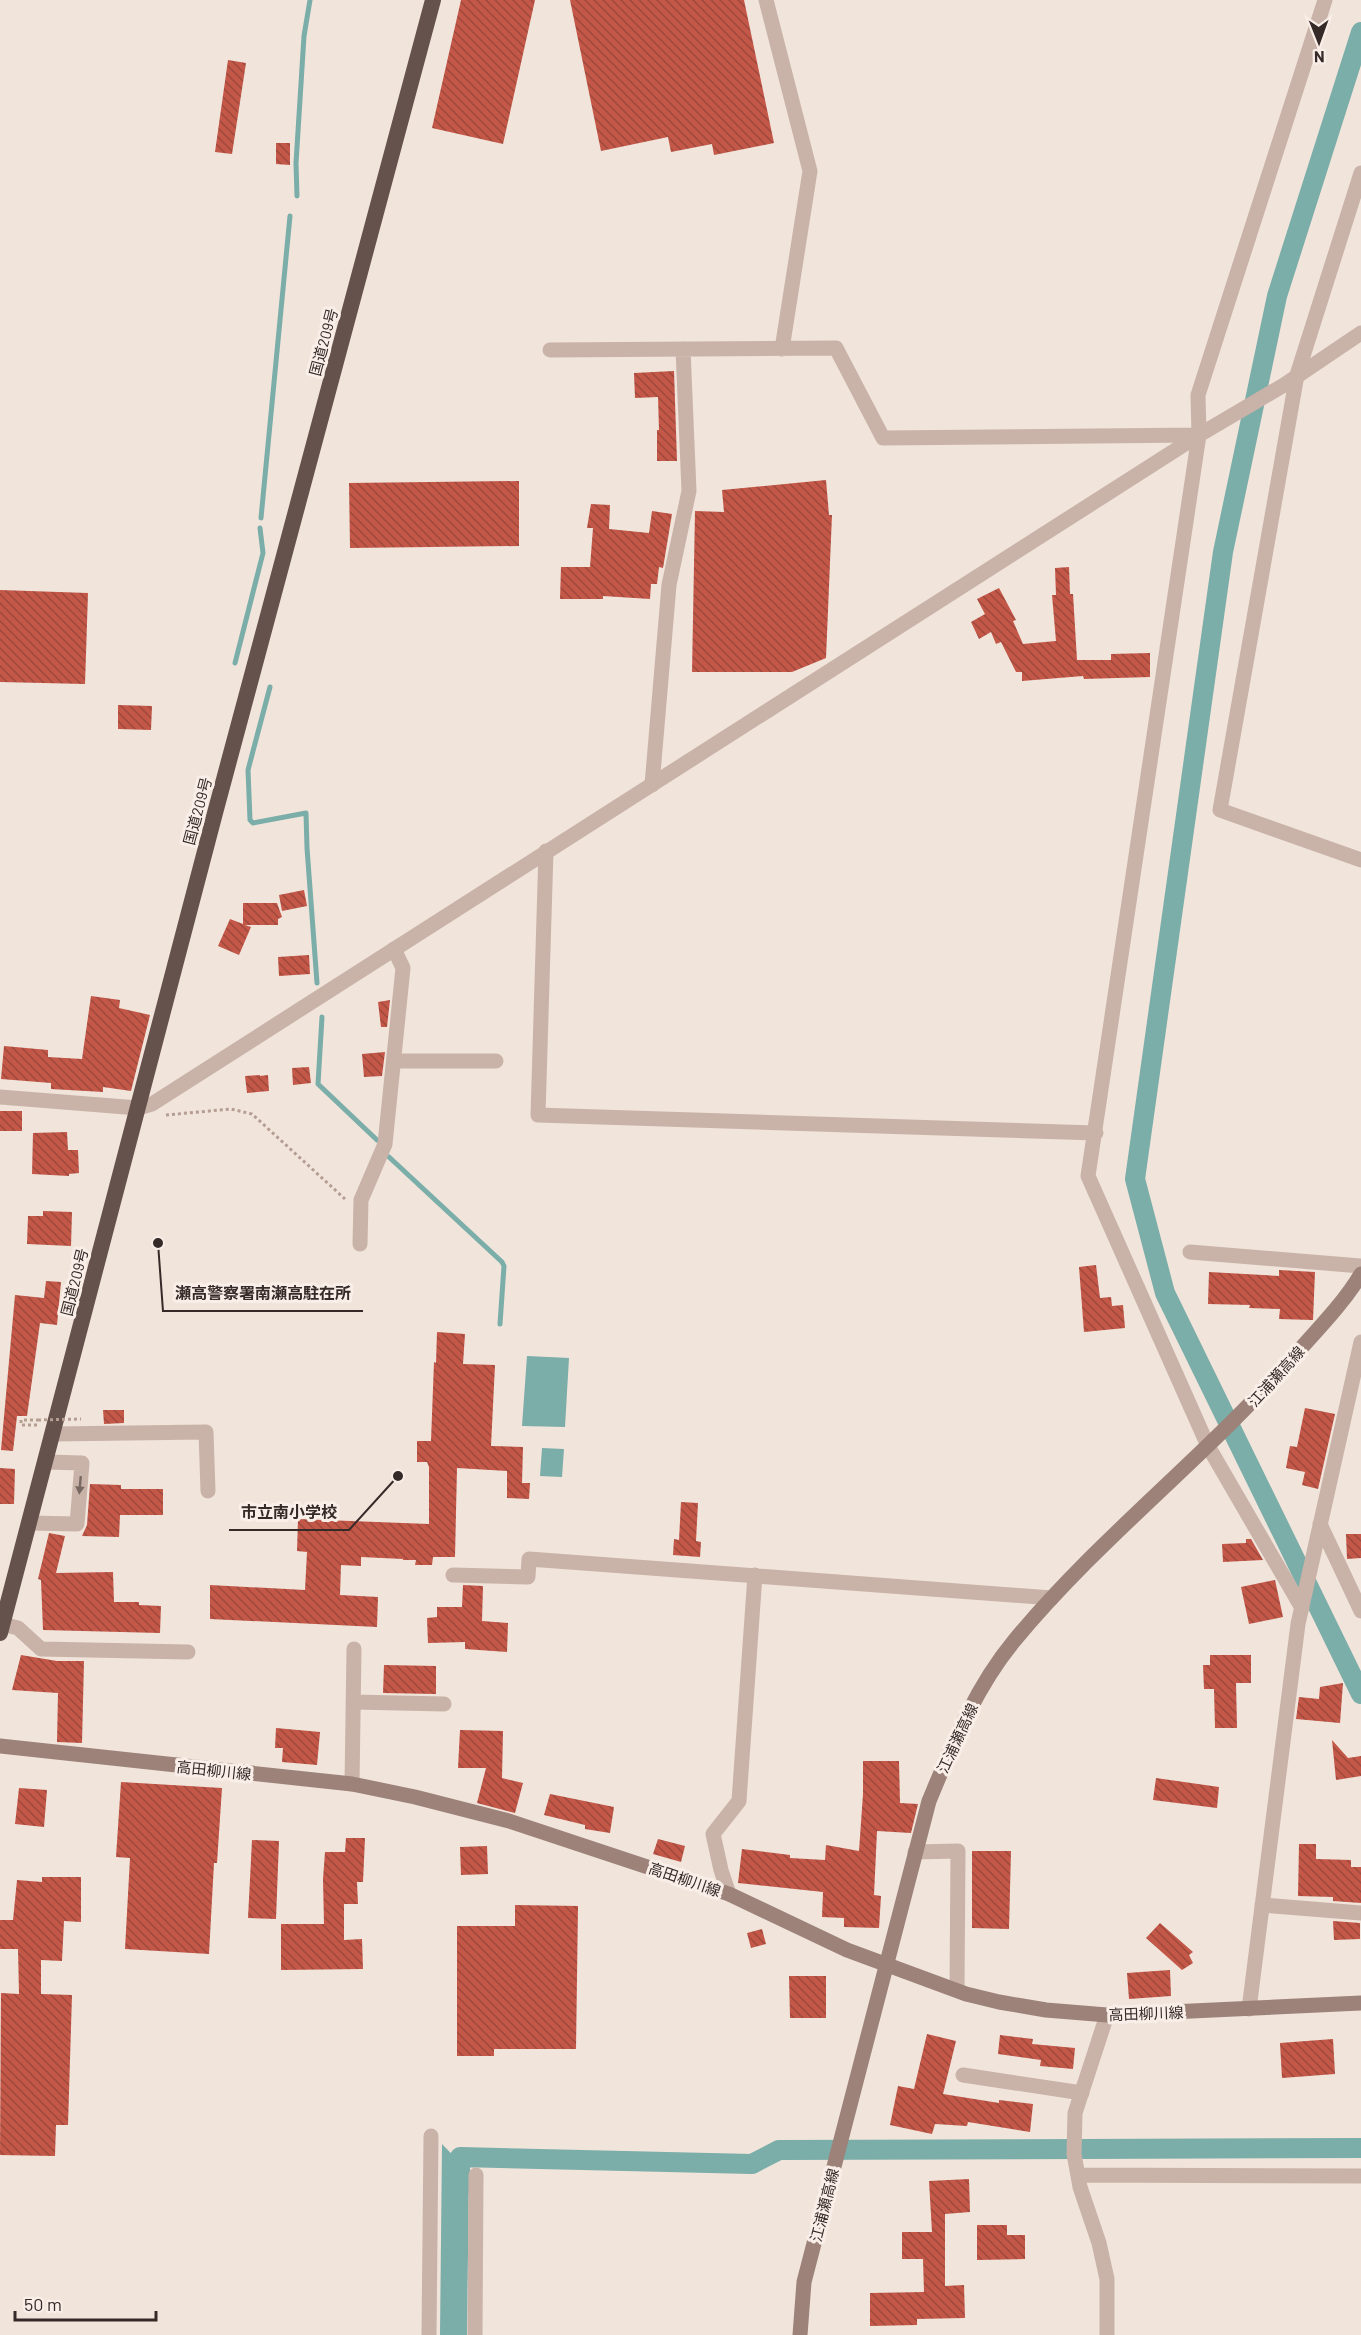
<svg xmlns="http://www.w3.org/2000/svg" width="1361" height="2335" font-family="Barlow,'Noto Sans JP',sans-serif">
<defs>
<pattern id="building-back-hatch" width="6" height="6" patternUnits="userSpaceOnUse" patternTransform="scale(1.5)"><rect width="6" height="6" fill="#c35748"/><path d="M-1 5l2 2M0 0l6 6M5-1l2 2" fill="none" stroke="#9f483c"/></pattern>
</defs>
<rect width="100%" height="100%" fill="#f1e4db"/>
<path fill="#7bada9" d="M527 1356 569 1358 565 1427 522 1426Z
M542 1448 564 1449 562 1477 540 1476Z
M442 2144 469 2172 467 2335H440Z"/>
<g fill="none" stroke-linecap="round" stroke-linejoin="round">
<path stroke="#7bada9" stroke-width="5" d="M297 196 296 163 304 36 310 0
M261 518 290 216
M235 663 263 553 260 528
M270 687 248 770 250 820 253 823 306 813 307 848 317 983
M322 1017 318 1084 377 1140
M389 1157 502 1262 504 1266 500 1324"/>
<path stroke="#7bada9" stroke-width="20" d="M1361 32 1277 296 1223 552 1135 1179 1165 1293 1361 1694
M460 2188V2157L752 2164 779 2150 1361 2148"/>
</g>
<path fill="url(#building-back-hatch)" d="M461 0H535L503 144 432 128Z
M570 0H744L774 143 714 155 712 144 671 152 668 137 601 151Z
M228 60 246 63 232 154 215 152Z
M276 143H290V165L276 164Z
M674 371 677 461H657V430H659L658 397 635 398 634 373Z
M826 480 829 515H832L826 658 792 672H692L695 511 724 512 722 490Z
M519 481V546L350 548 349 483Z
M591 504 610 505 609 529 649 533 652 511 672 514 663 568 659 567 657 584H651L650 599 603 596V599H560L561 567H590L593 528H587Z
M1069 567 1070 594H1073L1077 660H1111V654L1150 653V677L1084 679 1083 676 1022 681V672H1016L1001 642 996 644 991 632 979 639 971 622 985 614 977 599 999 588 1016 620 1013 621 1023 644 1056 641 1052 595H1056L1055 568Z
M0 590 88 593 85 684 0 682Z
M118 705 152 706 151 730 118 729Z
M304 890 307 906 282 911 279 895Z
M243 903H277L282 917 278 919V925H245L251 927 239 955 218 946 230 919 243 924Z
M309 955 310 974 279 976 278 957Z
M91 996 120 1000 119 1008 150 1015 131 1091 103 1087V1092L51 1089V1083L1 1079 4 1046 48 1050V1057L82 1059Z
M390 1000 387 1027H381L378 1002Z
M385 1052 382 1076 364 1077 362 1054Z
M309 1067 311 1083 293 1085 292 1068Z
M260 1075V1076L268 1075 269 1091 247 1093 245 1076Z
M0 1111H22V1131H0Z
M67 1132 68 1150H78L79 1173 69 1174V1176L32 1174 33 1133Z
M43 1211 72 1212 71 1246 27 1244 28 1216H43Z
M1096 1265 1100 1298 1111 1297 1112 1306 1123 1305 1125 1328 1084 1332 1079 1267Z
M1279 1270 1315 1272 1313 1320 1279 1319 1280 1309 1249 1308 1250 1305 1208 1304 1209 1272 1279 1276Z
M46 1281 61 1282 57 1325 40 1323 27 1416H17L13 1451 1 1450 15 1295 44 1298Z
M437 1332 465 1334 463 1364 495 1365 491 1446 523 1447 522 1483H530L529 1499 507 1498V1471L457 1468 455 1557H433L432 1565H415L416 1560H403V1559L361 1557V1566L341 1565 340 1595 378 1597 377 1627 210 1619V1585L305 1590 307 1552 297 1551 298 1519 429 1524V1467L427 1462H417V1441H431L434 1362 436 1363Z
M1305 1408 1335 1414 1318 1489 1302 1485 1305 1472 1286 1468 1290 1446 1297 1447Z
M103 1410H124V1423L104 1424Z
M0 1468 15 1469 14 1504H0Z
M90 1484 121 1485V1489H163V1515H120L119 1537 82 1536 87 1525Z
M681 1502 698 1503 696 1541 701 1542 700 1557 673 1555 674 1539 679 1540Z
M49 1533 65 1536 56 1573 113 1572 114 1602H139V1605L161 1606 160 1633 43 1630 41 1580 38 1579Z
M1346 1534H1361V1558L1347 1559Z
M1246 1539H1251L1263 1560 1223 1562 1222 1544 1246 1543Z
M1275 1580 1283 1617 1249 1624 1241 1587Z
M463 1585 483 1586 482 1621 508 1623 507 1652 465 1649V1642L428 1643 427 1618 437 1617V1607H462Z
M21 1655 57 1661H84L82 1743 57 1742 58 1693 12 1690Z
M1210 1655H1251V1683H1236L1237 1728H1215L1214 1689H1204L1203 1665H1210Z
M384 1665 436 1666V1694L383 1693Z
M1343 1683 1340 1723 1296 1719 1299 1697 1319 1699 1320 1687Z
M276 1728 320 1732 317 1765 282 1762 283 1748H275Z
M460 1730 503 1731 502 1778 523 1783 515 1813 477 1803 486 1768H458Z
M1332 1740 1348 1758 1361 1756V1776L1336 1780Z
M863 1761H899L900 1803 918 1804 911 1833 877 1831 874 1895 881 1896 879 1928 844 1927V1918L822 1917 823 1892 738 1883 742 1849 790 1855V1858L825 1860 826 1845 859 1851 863 1794Z
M1156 1778 1219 1787 1217 1808 1153 1800Z
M121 1782 222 1788 217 1863H214L209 1954 125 1949 130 1858 116 1857Z
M19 1788 47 1790 44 1827 15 1824Z
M550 1794 614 1807 610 1833 585 1829V1825L544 1815Z
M346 1838H365L363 1882H357L358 1904H344V1940L362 1939 363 1969 281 1970V1924H324L323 1879 325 1852H345Z
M658 1839 685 1846 681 1862 653 1854Z
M252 1840 279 1841 276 1919 248 1918Z
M1299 1844H1316V1859L1351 1860V1867H1361V1903L1333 1901V1897L1298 1896Z
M487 1846 488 1874 461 1875 460 1847Z
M972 1851H1011L1009 1929 972 1928Z
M42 1877H81V1922L64 1921 62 1961 41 1960V1994L72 1995 68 2125H56L55 2156 0 2155 1 1993 19 1994 18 1949H0V1920H13L17 1880 42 1882Z
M515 1905 578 1906 576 2049H494V2056H457V1926H515Z
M1333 1921 1360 1923V1939L1334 1940Z
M1160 1923 1193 1952 1189 1955 1193 1963 1182 1970 1146 1938Z
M762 1929 766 1944 751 1948 747 1933Z
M1170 1970 1171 1996 1129 1999 1127 1973Z
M789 1976H826V2018H790Z
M927 2034 956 2041 943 2094 999 2103V2100L1033 2104 1030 2132 968 2122 967 2126 935 2124 932 2134 890 2125 898 2086 914 2089Z
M1000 2035 1033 2039 1032 2044 1075 2048 1073 2069 1040 2066 1041 2060 998 2054Z
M1333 2039 1335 2074 1282 2078 1280 2043Z
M969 2179 970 2212 945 2214V2286L964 2285 965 2318 917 2319V2325L870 2326V2293L924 2292 923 2259H902V2232H932L929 2181Z
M977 2225H1007V2235H1025V2259L977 2260Z"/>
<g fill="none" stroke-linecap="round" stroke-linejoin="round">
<path stroke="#b59d92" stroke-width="3" stroke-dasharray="3 3" stroke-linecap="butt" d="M166 1115 231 1109 252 1114 345 1199
M37 1425H21V1420H38"/>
<path stroke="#c9b3a8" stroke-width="15" d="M766 0 810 171 782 349
M1361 173 1297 375 1220 810 1361 860
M550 350 836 348 883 438 1199 435
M652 785 669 585 689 491 683 349
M546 851 538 1115 1096 1133
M394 1061H496
M360 1244 361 1200 385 1144 403 968 394 949
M1190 1252 1361 1266
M53 1434 206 1432 208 1491
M29 1523 77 1524 82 1463 46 1462
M1320 1524 1361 1611
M453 1575 528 1577 529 1559 1052 1598
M1302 1608 1208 1446 1088 1176 1199 435 1198 395 1325 0
M2 1624 18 1628 41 1649 188 1652
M353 1702 444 1704
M352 1784 354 1649
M915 1852 958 1851 957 1990
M729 1894 721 1870 713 1834 739 1801 755 1575
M1262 1905 1361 1913
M1249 2009 1298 1624 1361 1342
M1107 2015 1075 2113 1074 2154 1080 2187 1099 2243 1107 2279V2335
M963 2075 1082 2093
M1078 2175 1361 2176
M429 2335 431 2136
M475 2335 476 2175"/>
<path stroke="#c9b3a8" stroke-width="15" d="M0 1097 138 1108 152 1104 1199 435 1284 385 1361 333"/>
<path stroke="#9c8279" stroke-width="15" d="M0 1746 352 1784 415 1797 509 1821 729 1894 847 1950 966 1994 999 2002 1046 2010 1107 2015 1361 2003
M800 2335 804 2282 929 1801C952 1746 975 1688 1014 1641 1099 1538 1207 1456 1295 1355 1317 1330 1343 1304 1361 1274"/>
<path stroke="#66524c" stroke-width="16" d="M0 1633 215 813 433 0"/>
<path stroke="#b59d92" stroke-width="3" stroke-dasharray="3 3" stroke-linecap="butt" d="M38 1420 81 1419"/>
</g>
<defs><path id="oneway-solid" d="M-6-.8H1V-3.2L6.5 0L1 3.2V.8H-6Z" transform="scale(1.5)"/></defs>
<use fill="#786862" href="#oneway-solid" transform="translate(80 1485) rotate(95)"/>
<g text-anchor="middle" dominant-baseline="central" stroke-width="6" stroke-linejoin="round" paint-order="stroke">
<g font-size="15" fill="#362a28" stroke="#f9efe8">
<text transform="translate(323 342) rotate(-75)">国道209号</text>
<text transform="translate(197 811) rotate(-75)">国道209号</text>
<text transform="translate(74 1282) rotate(-76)">国道209号</text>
<text transform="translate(1276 1376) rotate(-48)">江浦瀬高線</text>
<text transform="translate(957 1738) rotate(-65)">江浦瀬高線</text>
<text transform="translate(214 1770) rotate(6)">高田柳川線</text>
<text transform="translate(685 1879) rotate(19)">高田柳川線</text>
<text transform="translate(1146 2013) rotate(-2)">高田柳川線</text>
<text transform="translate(824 2205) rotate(-76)">江浦瀬高線</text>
</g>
</g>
<path fill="none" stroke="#362a28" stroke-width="2" d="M158 1243L163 1311H363M398 1476L349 1530H229"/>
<g fill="#362a28" stroke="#f9efe8" stroke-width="2">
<circle cx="158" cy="1243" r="6"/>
<circle cx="398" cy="1476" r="6"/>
</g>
<g font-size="16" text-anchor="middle" font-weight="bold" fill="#362a28" stroke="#f9efe8" stroke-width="6" stroke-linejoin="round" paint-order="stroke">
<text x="263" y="1299">瀬高警察署南瀬高駐在所</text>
<text x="289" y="1518">市立南小学校</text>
</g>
<g transform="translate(1319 42) rotate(179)" stroke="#f9efe8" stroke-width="4.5" paint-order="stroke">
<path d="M0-4.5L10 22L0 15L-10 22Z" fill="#362a28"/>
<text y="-9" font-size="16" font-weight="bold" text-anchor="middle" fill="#362a28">N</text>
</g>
<path d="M15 2311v9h141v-9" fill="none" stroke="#362a28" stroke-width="3"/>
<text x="24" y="2311" font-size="18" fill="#362a28" stroke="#f9efe8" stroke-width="4.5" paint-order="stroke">50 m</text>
</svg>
